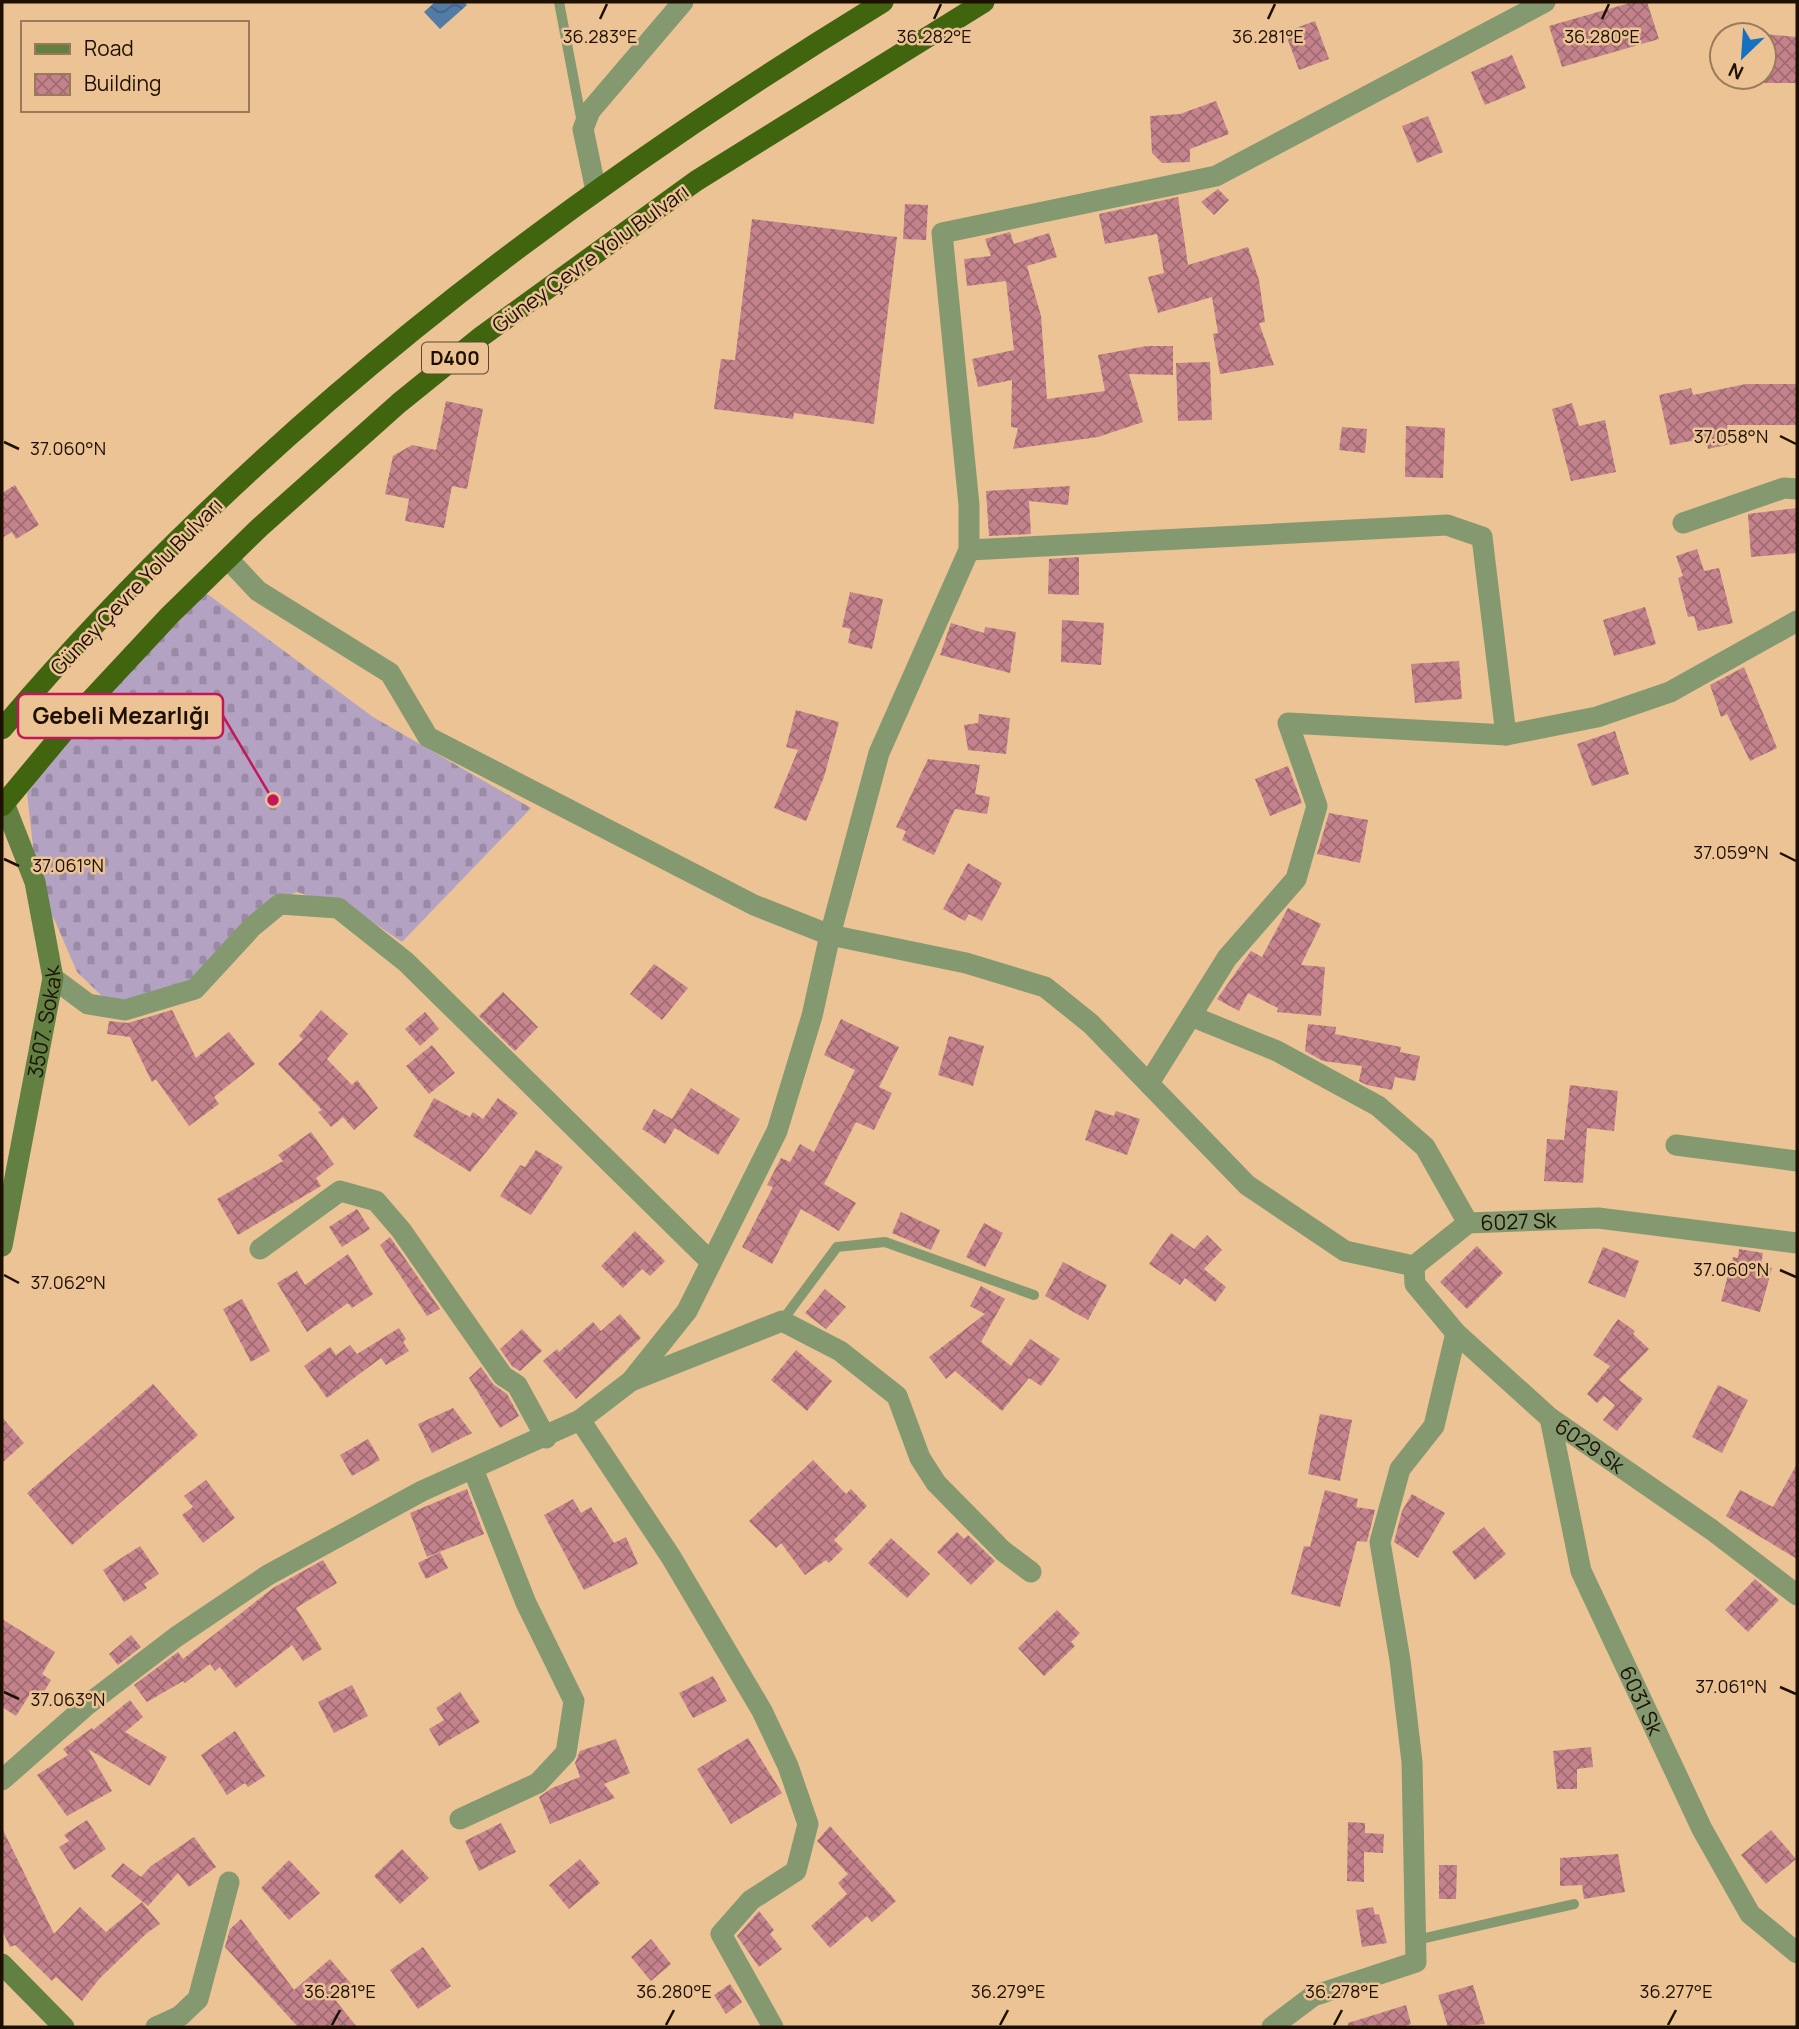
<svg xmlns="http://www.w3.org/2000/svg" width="1799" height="2029" font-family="Manrope,sans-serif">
<defs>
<pattern id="cemetery-stones" width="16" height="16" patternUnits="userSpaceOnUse" patternTransform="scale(1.75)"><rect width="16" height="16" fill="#b4a2c2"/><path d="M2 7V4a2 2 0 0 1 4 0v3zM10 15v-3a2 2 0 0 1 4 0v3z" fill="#9a8aa5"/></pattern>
<pattern id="water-waves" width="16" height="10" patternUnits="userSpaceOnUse" patternTransform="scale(1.75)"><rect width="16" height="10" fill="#527ba6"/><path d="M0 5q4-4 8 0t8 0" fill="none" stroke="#436385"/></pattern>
<pattern id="building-cross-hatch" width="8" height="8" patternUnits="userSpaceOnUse" patternTransform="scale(1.75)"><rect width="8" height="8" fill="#c4838c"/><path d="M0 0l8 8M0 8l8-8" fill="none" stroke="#9f6a70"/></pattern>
</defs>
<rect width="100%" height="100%" fill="#ebc395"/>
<path fill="url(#cemetery-stones)" d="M206 593 373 717 531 808 402 942 355 910 297 892 273 901 223 962 147 1009 104 998 77 972 55 921 38 891 27 793 67 737Z"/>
<path fill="url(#water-waves)" d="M435 2H464L467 5 440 29 424 12Z"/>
<path fill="url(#building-cross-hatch)" d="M1633 2H1647L1659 39 1562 67 1549 26Z
M1315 21 1329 59 1299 70 1285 32Z
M1764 34 1797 37V83H1764Z
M1512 55 1526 88 1485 105 1471 72Z
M1216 101 1229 134 1190 149V162L1162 163 1152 153 1150 116 1180 114Z
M1428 116 1443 152 1417 163 1402 126Z
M1218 189 1229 200 1214 215 1201 202Z
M1178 197 1188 265 1248 247 1259 280 1265 322 1259 323 1274 365 1220 374 1213 334 1218 333 1212 297 1158 313 1148 277 1164 273 1157 234 1105 244 1099 214Z
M905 204 928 205 926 240 903 239Z
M752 219 897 237 874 424 794 413 793 419 714 409 721 359 735 360Z
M1010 232 1014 244 1049 233 1057 257 1027 266 1041 316 1047 399 1105 391 1098 355 1147 346H1173V375L1129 374 1143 422 1098 437 1013 449 1018 428 1011 427 1012 380 978 387 972 359 1014 350 1006 281 967 286 964 259 991 256 985 239Z
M1210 362 1212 420 1178 421 1176 363Z
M1746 384H1797V425H1727L1731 444 1708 449 1706 438 1670 445 1659 395 1691 388 1693 395Z
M446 401 483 409 467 489 452 486 444 528 405 521 409 499 385 494 393 456 412 445 436 450Z
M1572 403 1579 426 1605 420 1616 472 1571 481 1552 409Z
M1406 426 1445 428 1443 478 1405 477Z
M1342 427 1367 429 1365 453 1339 450Z
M15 485 39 525 16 539 12 532 2 538V493Z
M1070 486 1068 505 1029 501 1031 534 989 536 986 491Z
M1797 508V553L1751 557 1748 514Z
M1697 549 1704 571 1719 568 1733 623 1698 631 1694 616 1688 617 1678 578 1683 576 1676 556Z
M1079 557V595L1048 594 1049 559Z
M850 592 883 599 872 649 848 643 851 629 842 627Z
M1645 607 1656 644 1614 656 1603 620Z
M1062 620 1104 623 1101 665 1061 662Z
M951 623 984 633 985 627 1016 632 1010 673 940 655Z
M1459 661 1462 699 1415 703 1411 664Z
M1744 667 1777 748 1750 761 1727 714 1721 717 1710 685Z
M796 710 839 722 824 777 806 821 774 808 798 750 786 747Z
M979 714 1010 718 1006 754 968 750 964 725 978 723Z
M1615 731 1629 774 1592 786 1577 744Z
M928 759 980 765 975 794 990 797 987 814 955 809 934 855 902 840 906 831 896 827Z
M1288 766 1302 803 1270 816 1255 779Z
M1329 813 1368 820 1360 863 1317 854Z
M968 863 1002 883 982 921 969 914 965 921 943 909Z
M1288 908 1321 924 1301 965 1325 967 1321 1016 1277 1012 1278 1008 1248 993 1239 1011 1217 999 1251 951 1262 957Z
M654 964 688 988 662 1020 630 994Z
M503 992 538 1027 515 1051 479 1016Z
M172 1010 196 1058 229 1032 255 1064 214 1097 219 1104 189 1126 156 1079 152 1082 130 1037 107 1034 109 1021 128 1023Z
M321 1010 348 1034 327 1059 352 1085 357 1080 378 1108 354 1130 343 1117 331 1127 318 1112 322 1110 278 1064 303 1039 299 1036Z
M425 1012 439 1029 420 1046 405 1029Z
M841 1019 899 1047 879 1087 892 1093 874 1130 856 1122 824 1184 856 1203 839 1231 801 1209 772 1264 742 1247 773 1187 767 1185 781 1158 790 1162 800 1144 814 1152 855 1070 824 1055Z
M1308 1024 1336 1027 1335 1034 1401 1047 1400 1052 1420 1056 1415 1081 1395 1077 1392 1090 1367 1085 1359 1081 1362 1066 1323 1061 1305 1051Z
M949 1036 984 1046 973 1086 938 1075Z
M432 1045 455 1073 429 1094 406 1066Z
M1570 1085 1618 1091 1614 1131 1587 1128 1583 1183 1544 1181 1547 1139 1564 1140Z
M691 1088 740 1119 718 1155 675 1128 665 1144 642 1129 654 1109 672 1119Z
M434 1098 470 1117 473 1112 483 1119 498 1098 518 1113 470 1172 413 1136Z
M1095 1110 1114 1116 1116 1111 1140 1119 1127 1155 1085 1140Z
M311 1132 334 1164 316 1178 321 1186 238 1235 217 1199 283 1161 278 1155Z
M536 1150 563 1167 531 1215 500 1196 520 1165 525 1167Z
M357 1209 370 1229 342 1247 329 1227Z
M901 1212 940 1230 931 1250 892 1233Z
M984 1223 1003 1233 985 1267 966 1257Z
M635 1231 665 1261 650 1276 642 1269 623 1288 601 1266Z
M1171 1233 1194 1249 1207 1235 1222 1250 1204 1269 1226 1287 1215 1302 1185 1278 1180 1285 1149 1264Z
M390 1237 440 1309 427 1316 380 1245Z
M1477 1246 1503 1273 1467 1309 1440 1282Z
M1603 1247 1639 1261 1625 1298 1588 1283Z
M1739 1249 1763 1253 1761 1265 1772 1268 1760 1312 1721 1301 1733 1257 1738 1258Z
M348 1254 373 1294 352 1308 348 1303 307 1332 277 1283 297 1271 305 1285Z
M1063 1262 1107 1285 1088 1320 1045 1296Z
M981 1286 1005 1299 981 1342 1011 1366 1030 1339 1060 1359 1041 1386 1029 1378 1002 1411 955 1371 946 1379 929 1357 985 1314 970 1306Z
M825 1289 846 1307 826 1329 805 1313Z
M242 1299 270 1351 251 1362 223 1309Z
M620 1314 641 1338 576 1399 543 1361 557 1349 559 1352 593 1322 601 1331Z
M1618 1319 1635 1331 1633 1334 1649 1349 1619 1380 1643 1399 1617 1431 1603 1420 1615 1405 1604 1396 1597 1403 1587 1394 1610 1366 1593 1355Z
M399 1328 406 1339 403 1342 409 1351 386 1365 381 1358 327 1398 304 1366 330 1347 336 1355 350 1345 357 1354Z
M522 1329 542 1351 520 1371 512 1366 500 1349Z
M796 1350 832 1381 807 1411 771 1380Z
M481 1367 493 1384 507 1394 519 1416 500 1428 469 1378Z
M153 1384 198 1435 72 1545 27 1493Z
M1718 1385 1748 1400 1722 1453 1692 1437Z
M453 1408 472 1433 432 1453 418 1424Z
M1320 1414 1352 1420 1340 1481 1308 1474Z
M2 1417 24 1443 2 1463Z
M368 1439 380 1460 352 1476 340 1455Z
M813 1460 846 1494 851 1489 867 1506 834 1540 843 1549 829 1563 826 1560 805 1575 781 1543 776 1548 749 1521Z
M1797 1464V1559L1726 1516 1740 1490 1773 1507Z
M206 1480 235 1518 203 1543 182 1515 193 1507 184 1496Z
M467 1489 484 1534 427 1557 410 1513Z
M1325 1490 1358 1499 1356 1507 1375 1510 1367 1542 1357 1541 1340 1607 1291 1594 1304 1546 1310 1547Z
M1412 1494 1445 1513 1418 1558 1394 1542 1402 1511Z
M573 1499 581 1513 591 1507 614 1543 626 1537 638 1564 584 1590 544 1515Z
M1484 1527 1506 1554 1475 1580 1452 1552Z
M957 1532 964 1539 968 1535 995 1561 971 1585 937 1552Z
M891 1538 930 1574 907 1598 868 1563Z
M140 1546 159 1574 144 1584 147 1588 124 1602 103 1570Z
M440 1552 448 1568 426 1579 418 1563Z
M323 1560 337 1583 296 1608 322 1649 303 1661 292 1645 236 1688 220 1667 215 1671 210 1664 185 1683 183 1681 147 1702 134 1685 178 1652 183 1659 273 1588Z
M1755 1579 1779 1600 1748 1632 1725 1610Z
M1057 1610 1080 1633 1071 1642 1075 1646 1044 1676 1018 1648Z
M2 1619 55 1652 42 1674 51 1680 39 1700 30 1694 16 1716 2 1707Z
M131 1635 141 1647 118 1665 109 1654Z
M713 1676 727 1701 693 1718 679 1693Z
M352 1685 368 1716 334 1733 318 1702Z
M460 1692 480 1722 439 1746 429 1729 444 1720 436 1708Z
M130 1700 143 1717 125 1732 167 1757 150 1786 88 1749 112 1791 67 1816 37 1775 68 1755 63 1749 92 1728 93 1730Z
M235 1731 265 1776 248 1787 245 1783 227 1795 201 1755Z
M748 1738 782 1793 731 1824 697 1769Z
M616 1739 630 1773 604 1784 615 1798 550 1824 539 1797 552 1788 580 1777 575 1763 580 1751Z
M1591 1747 1593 1767 1577 1769V1789H1557L1553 1751Z
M87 1820 106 1849 74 1870 59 1847 69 1841 64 1835Z
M1348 1822 1365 1823V1833L1384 1834 1383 1853 1364 1852V1882L1347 1881Z
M501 1823 516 1852 479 1871 465 1841Z
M830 1826 896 1901 872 1922 867 1916 830 1948 811 1926 847 1894 838 1883 848 1874 817 1841Z
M2 1828 54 1934 80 1907 106 1932 142 1902 160 1924 147 1933 100 1978 82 2001 56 1977 52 1981 15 1945 10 1947 2 1930Z
M1771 1830 1796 1859 1766 1884 1741 1855Z
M194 1837 216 1867 189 1887 178 1873 148 1906 111 1876 123 1863 141 1877 151 1866Z
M402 1849 429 1878 400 1904 374 1876Z
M1618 1854 1625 1892 1584 1899 1582 1885 1560 1886V1858Z
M580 1859 600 1883 569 1909 549 1885Z
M289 1860 320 1893 289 1920 261 1888Z
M1439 1865H1457L1456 1899H1439Z
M1373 1907 1375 1915 1379 1914 1387 1943 1362 1947 1356 1910Z
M759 1911 774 1930 770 1934 782 1949 759 1967 737 1936Z
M241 1919 294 1990 330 1959 353 1986 336 2001 357 2027H298L225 1947 230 1929Z
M651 1939 671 1964 651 1981 631 1957Z
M423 1947 451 1986 418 2009 390 1970Z
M730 1984 742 2002 726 2014 714 1995Z
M1473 1985 1485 2024 1448 2027 1438 1995Z
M1406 2005 1411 2024 1401 2027H1348V2023Z"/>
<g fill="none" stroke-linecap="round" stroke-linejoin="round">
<path stroke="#849970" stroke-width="10" d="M559 2 582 123
M782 1321 837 1247 885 1242 1034 1295
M1416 1940 1574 1904"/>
<g stroke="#849970" stroke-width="21">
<path d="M596 191 583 129 590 111 683 2"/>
<path d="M1683 523 1784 488 1797 489"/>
<path d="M969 550 1447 525 1482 537 1506 735"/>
<path id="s1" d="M228 559 258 591 390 673 428 737 754 905 830 935 966 963 1045 987 1091 1024 1247 1185 1345 1251 1414 1266 1468 1223 1598 1218 1797 1243"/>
<path d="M53 978 88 1004 125 1010 195 989 252 927 280 904 338 908 406 962 711 1262"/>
<path d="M1191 1016 1277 1051 1378 1106 1425 1147 1468 1223"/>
<path d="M1149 1083 1227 958 1296 879 1317 806 1288 723 1506 735 1597 717 1670 692 1797 621"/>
<path d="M1676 1145 1797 1161"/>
<path d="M260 1249 340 1191 376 1201 401 1230 503 1376 517 1385 546 1438"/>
<path id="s2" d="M1414 1266 1415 1284 1456 1333 1550 1418 1712 1530 1797 1595"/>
<path d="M631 1381 782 1321 840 1351 897 1396 920 1458 936 1483 1003 1551 1031 1572"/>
<path id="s3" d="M1550 1418 1581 1571 1702 1829 1750 1914 1797 1953"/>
<path d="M580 1420 671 1557 762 1711 788 1766 808 1824 796 1871 751 1900 721 1934 773 2027"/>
<path d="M460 1819 538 1783 566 1753 574 1701 526 1603 473 1469"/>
<path d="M156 2027 180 2016 198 1999 229 1882"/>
<path d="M1272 2027 1313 1996 1416 1962 1412 1762 1400 1660 1380 1542 1400 1469 1434 1426 1456 1333"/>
</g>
<path stroke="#849970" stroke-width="21" d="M2 1780 87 1705 176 1637 268 1575 422 1491 580 1420 631 1381 687 1311 777 1131 812 1016 830 935 879 753 969 550V505L942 233 1216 176 1545 2"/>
<g stroke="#618041" stroke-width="21">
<path id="s4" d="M2 1246 53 978 35 882 4 803"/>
<path d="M2 1964 64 2027"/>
</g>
<path stroke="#41640e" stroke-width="21" d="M2 729C250 436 557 201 883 2
M2 806 87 704 170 615 259 528 399 403 482 336 696 181 984 2"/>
</g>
<path fill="none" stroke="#1e1001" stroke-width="2.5" d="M600 19 607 4M934 19 941 4M1268 19 1275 4M1602 19 1609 4M1780 436 1796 444M4 442 19 449M1780 853 1796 861M4 859 19 866M1780 1270 1796 1277M4 1275 19 1283M1780 1687 1796 1694M4 1692 19 1699M332 2025 340 2010M666 2025 674 2010M1000 2025 1008 2010M1334 2025 1342 2010M1668 2025 1676 2010"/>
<g text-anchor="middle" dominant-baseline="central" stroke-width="5" stroke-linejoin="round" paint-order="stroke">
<rect fill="#ebc395" stroke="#5c462d" stroke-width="2" x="422" y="342.5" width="66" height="31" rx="5"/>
<g font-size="19" font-weight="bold" fill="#1e1001">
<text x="455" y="358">D400</text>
</g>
<g font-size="21" fill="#1e1001" stroke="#ebc395">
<text transform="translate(590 258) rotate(-36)">Güney Çevre Yolu Bulvarı</text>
<text transform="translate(136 586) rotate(-46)">Güney Çevre Yolu Bulvarı</text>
<text stroke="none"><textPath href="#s4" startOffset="228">3507. Sokak</textPath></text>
<text stroke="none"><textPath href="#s1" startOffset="1535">6027 Sk</textPath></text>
<text stroke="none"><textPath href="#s2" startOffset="257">6029 Sk</textPath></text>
<text stroke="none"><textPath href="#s3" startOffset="299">6031 Sk</textPath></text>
</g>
</g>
<g font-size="18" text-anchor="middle" fill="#1e1001" stroke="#ebc395" stroke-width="5" stroke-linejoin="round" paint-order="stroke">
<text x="600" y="43">36.283°E</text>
<text x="934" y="43">36.282°E</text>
<text x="1268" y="43">36.281°E</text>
<text x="1602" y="43">36.280°E</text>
<text x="1731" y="443">37.058°N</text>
<text x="68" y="455">37.060°N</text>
<text x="1731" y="859">37.059°N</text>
<text x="68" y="872">37.061°N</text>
<text x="1731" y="1276">37.060°N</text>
<text x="68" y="1289">37.062°N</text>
<text x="1731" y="1693">37.061°N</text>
<text x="68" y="1706">37.063°N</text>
<text x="340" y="1998">36.281°E</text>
<text x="674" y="1998">36.280°E</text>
<text x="1008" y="1998">36.279°E</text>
<text x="1342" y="1998">36.278°E</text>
<text x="1676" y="1998">36.277°E</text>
</g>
<path fill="none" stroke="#c2185b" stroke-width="2.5" d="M273 800L223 716"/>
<circle fill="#c2185b" stroke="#ebc395" stroke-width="2.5" cx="273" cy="800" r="7"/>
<rect fill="#ebc395" stroke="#c2185b" stroke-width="2.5" x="18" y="694" width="205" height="44" rx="7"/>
<g font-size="23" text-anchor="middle" font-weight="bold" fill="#1e1001">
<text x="121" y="724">Gebeli Mezarlığı</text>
</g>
<rect width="1799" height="2029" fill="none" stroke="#1e1001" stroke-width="7"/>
<rect x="21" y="21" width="228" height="91" fill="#ebc395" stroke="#997b5a" stroke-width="2"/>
<rect x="35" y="44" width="35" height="10" fill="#618041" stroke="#997b5a" stroke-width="2"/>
<text x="84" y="56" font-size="21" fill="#1e1001">Road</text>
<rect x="35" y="74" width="35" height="21" fill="url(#building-cross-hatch)" stroke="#997b5a" stroke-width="2"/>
<text x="84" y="91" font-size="21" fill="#1e1001">Building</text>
<g transform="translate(1743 56) rotate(205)"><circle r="33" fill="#ebc395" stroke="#997b5a" stroke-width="2"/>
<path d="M0-5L12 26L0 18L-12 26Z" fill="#1671be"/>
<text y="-10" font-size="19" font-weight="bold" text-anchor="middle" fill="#1e1001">N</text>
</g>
</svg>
